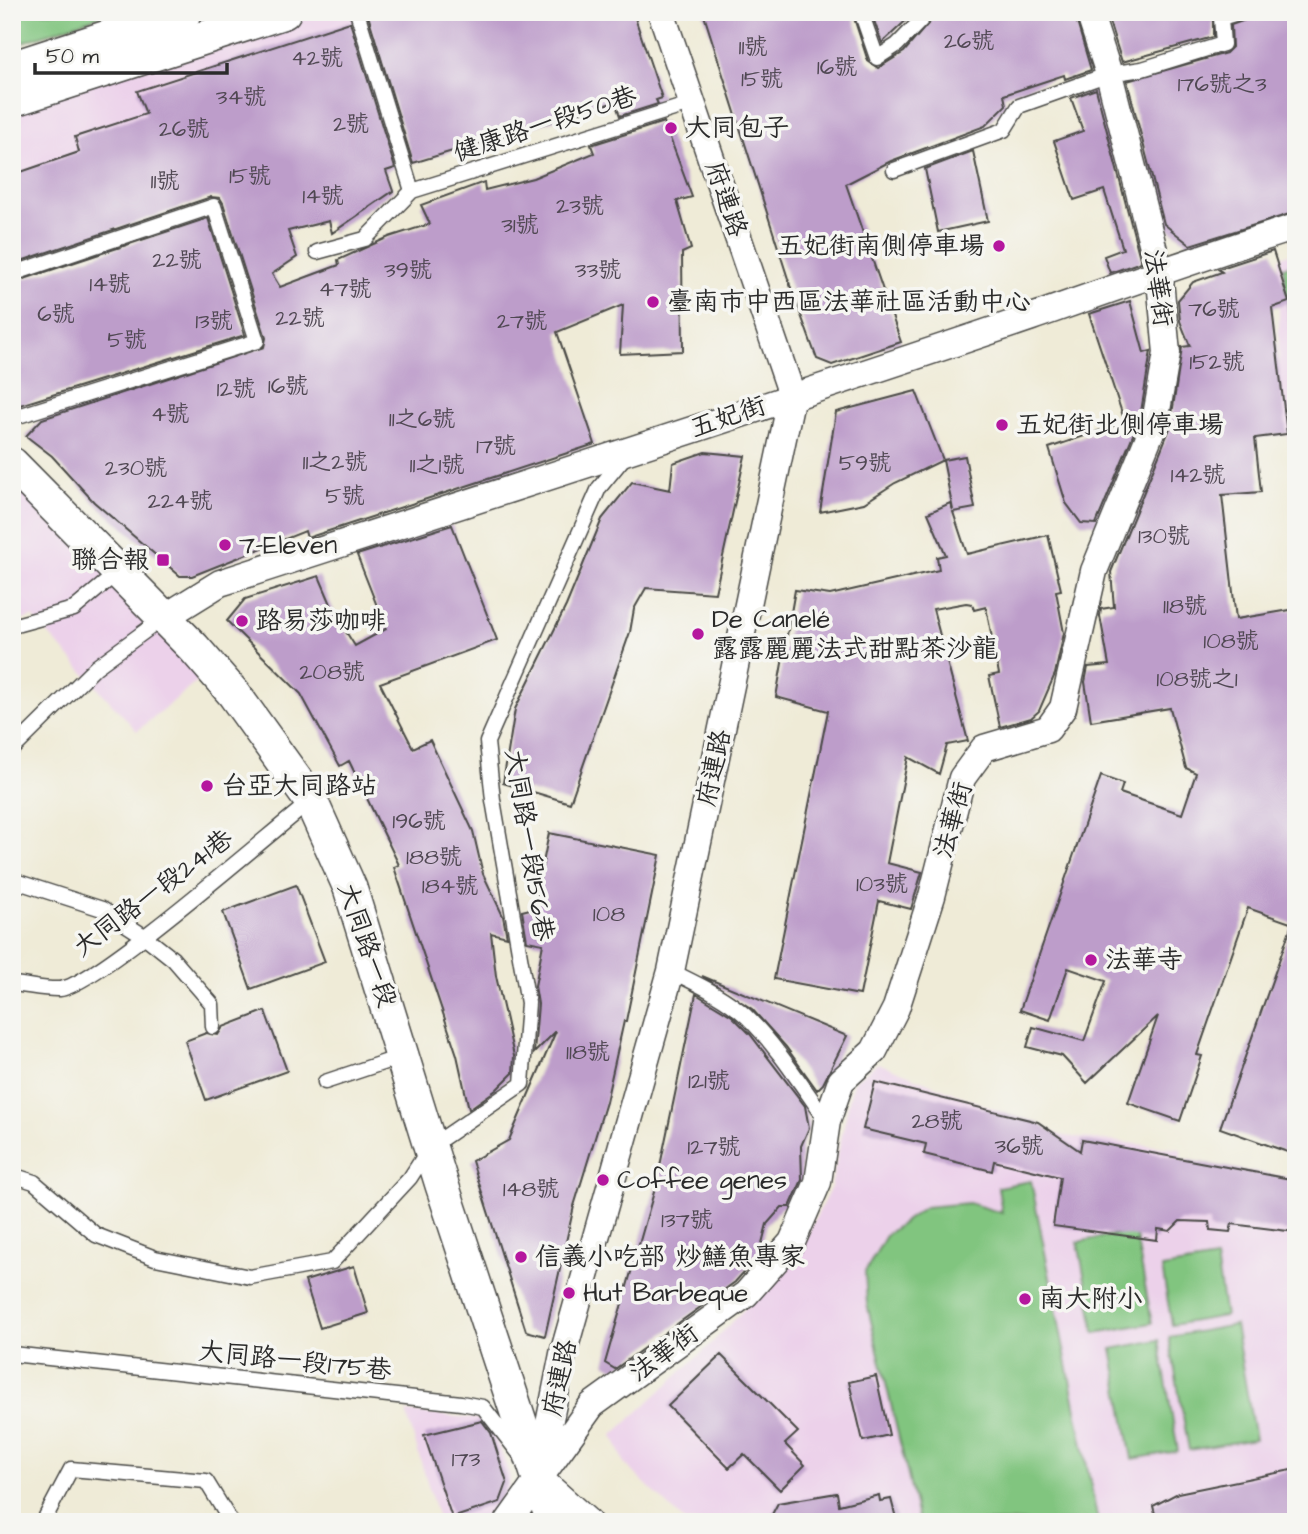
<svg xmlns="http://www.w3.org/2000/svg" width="1308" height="1534" font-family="'Architects Daughter','LXGW WenKai TC',sans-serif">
<rect width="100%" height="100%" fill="#f6f6f2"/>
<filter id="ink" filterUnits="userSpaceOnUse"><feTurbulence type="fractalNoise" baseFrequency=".0143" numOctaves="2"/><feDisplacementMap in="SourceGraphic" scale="14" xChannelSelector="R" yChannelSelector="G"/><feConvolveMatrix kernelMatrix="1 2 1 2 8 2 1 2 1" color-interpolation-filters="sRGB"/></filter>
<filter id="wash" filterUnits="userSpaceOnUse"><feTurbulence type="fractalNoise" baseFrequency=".00686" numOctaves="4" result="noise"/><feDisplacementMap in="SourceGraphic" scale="28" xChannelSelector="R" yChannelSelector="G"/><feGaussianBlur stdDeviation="1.57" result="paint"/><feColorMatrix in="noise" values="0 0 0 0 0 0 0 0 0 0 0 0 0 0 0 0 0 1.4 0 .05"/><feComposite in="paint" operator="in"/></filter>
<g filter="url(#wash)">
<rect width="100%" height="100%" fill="#efebd7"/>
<path fill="#ecd1ea" d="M206 12H600L12 209V78Z
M1296 251V488L1279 381V258Z
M12 470 210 671 137 731 33 617 12 623Z
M878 1063 1063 1136 1181 1149V1162L1296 1178V1522H685L625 1464 613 1435 708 1347 799 1252 831 1187 853 1082Z
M406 1412 490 1420 510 1477 506 1501 476 1522H439Z"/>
<path fill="#81c57f" stroke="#567855" stroke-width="2" d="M12 12H111L12 46Z
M1296 263V364L1283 267Z
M1031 1181 1098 1522H919L867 1304 865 1272 887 1234 925 1207 969 1203 1002 1213 998 1187Z
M1135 1231 1152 1323 1095 1333 1078 1242Z
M1216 1259 1225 1316 1172 1325 1162 1268Z
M1235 1325 1255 1439 1189 1450 1169 1337Z
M1159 1340 1178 1451 1132 1459 1112 1349Z"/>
<g id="blocks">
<path fill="#bd9dca" d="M367 12H633L662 98 656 100 658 104 620 116 615 102 413 163Z
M703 12H852L868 61 878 68 904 52 938 12H1074L1091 70 1065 79 1064 75 1004 95 1006 105 985 126 891 161 846 184 901 342 832 365 817 359 790 285Z
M871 12H915L882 43Z
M1106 12H1213V37L1122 62Z
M1268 12H1292L1296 28V212L1190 245 1164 224 1127 81 1226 53 1232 47 1231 25Z
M350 22 395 168 386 171 393 191 332 233 329 221 288 231 297 257 272 274 280 287 339 265 338 260 389 237 430 224 421 205 484 182 485 190 533 178 594 153 591 145 664 122 692 197 677 201 691 249 682 253 683 351 620 354 623 305 557 332 595 444 307 538 305 531 192 576H180L94 502 52 456 26 436 42 419 264 347 266 338 223 203 220 198 211 197 12 264V175L79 152 75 137 146 114 137 91Z
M1096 89 1141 262 1110 273 1104 256 1123 249 1104 190 1074 200 1054 141 1083 131 1071 98Z
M973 151 988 221 938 232 925 169Z
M208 218 245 335 20 405 12 404V283Z
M1273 251 1289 302 1272 308 1287 434 1255 438 1261 492 1222 495 1236 619 1296 609V1155L1220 1128 1292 924 1296 925 1248 908 1197 1055 1202 1056 1180 1121 1128 1103 1158 1016 1087 1083 1062 1056 1027 1047 1033 1027 1084 1041 1106 981 1068 968 1050 1020 1020 1010 1101 776 1123 784 1120 793 1182 814 1196 773 1186 768 1170 708 1091 721 1085 682 1088 667 1109 665 1100 616 1101 609 1114 607 1111 572 1170 428 1182 347 1190 346 1180 321 1178 300 1193 282 1222 272 1218 269Z
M1130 301 1144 353 1151 351 1140 418 1096 524 1081 523 1066 503 1049 448 1125 422 1089 314Z
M916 391 943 460 895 483 864 503 820 512 836 412Z
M705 452 745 456 715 593 646 588 634 609 630 632 570 803 503 783 515 709 566 606 602 519 632 482 670 490 673 463Z
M965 456 975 508 953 512 967 554 1048 535 1061 590 1056 591 1064 633 1055 674 1039 711 1031 718 1000 727 989 676 999 674 986 607 974 610 972 604 966 603 933 609 968 741 947 745 939 774 908 757 887 863 922 872 911 909 879 901 860 995 774 979 828 711 776 697 795 590 830 595 939 570 937 557 946 555 928 513 950 503 953 510 943 460Z
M452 525 497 640 380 683 413 748 430 740 473 831 483 874 503 916 507 937 491 933 496 976 514 1056 513 1073 496 1090 469 1109 457 1055 394 867 399 865 349 761 340 766 301 694 227 621 245 599 319 576 336 616 355 646 386 629 357 555Z
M549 833 660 855 626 1021H624L606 1102 574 1206 545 1336 526 1331 472 1161 509 1140 556 1031 534 1053 538 1004 535 986 543 944 527 941 522 911 534 908Z
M296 885 325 962 251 989 223 912Z
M702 976 847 1036 823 1084 817 1090 786 1047 752 1009Z
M696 994 732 1016 750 1034 805 1106 809 1128 801 1146 802 1180 790 1207H782L767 1224 759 1255 735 1282 615 1369 605 1363 656 1185Z
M265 1011 287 1071 206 1100 185 1041 206 1033 218 1035 223 1027Z
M875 1082 1038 1122 1080 1151 1082 1140 1296 1180V1232L1232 1224 1230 1232 1210 1230 1209 1222 1180 1221 1170 1231 1158 1229 1157 1240 1053 1226 1060 1177 994 1161 992 1171 924 1154 926 1144 863 1129Z
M354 1266 368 1313 320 1328 305 1281Z
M721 1355 798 1432 785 1444 805 1465 780 1490 744 1454 729 1468 668 1406Z
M876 1376 889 1435 863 1441 849 1382Z
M482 1421 491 1433 507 1483 500 1502 452 1518 424 1435Z
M1296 1469V1522H1157L1153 1506 1178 1493Z
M837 1493 839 1505 879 1495 880 1501 891 1499 897 1522H768L778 1503Z"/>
</g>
</g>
<g filter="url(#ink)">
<use href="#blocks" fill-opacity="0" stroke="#484845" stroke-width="2"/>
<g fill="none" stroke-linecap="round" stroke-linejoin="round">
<defs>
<path id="service" d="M357 12 412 191
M861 12 877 58 897 45 929 12
M894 170 1004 130 1019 106 1109 74 1142 69 1223 44 1221 18 1241 12
M317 252 365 239 412 191 693 103
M12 274 214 206 257 341 12 418
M12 626 74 609 118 572
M12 750 96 667 163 618
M12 880 102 909 144 936 173 959 212 1004 213 1027
M671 971C697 984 724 996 746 1016 777 1046 802 1086 827 1121
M12 984C27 985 45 990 60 989 96 986 271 832 311 801
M325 1082 403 1056
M12 1175 34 1182 96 1235 155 1258 250 1277 332 1262 410 1178 430 1147 522 1084 528 1003 493 800 487 742 599 488 626 455
M12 1354 461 1403 483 1407 518 1452
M43 1522 71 1469 206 1481 231 1522"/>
<path id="minor" d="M165 617 220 583C491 495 762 409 1032 317 1120 286 1207 255 1296 227
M540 1469 563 1354 671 971 792 395 661 12
M539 1478 588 1522
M508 1522 592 1405 746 1294 792 1242 818 1182 827 1121 841 1081 874 1051 896 1008 932 896 962 778 984 748 1048 729 1063 708 1094 571 1155 422 1167 353 1159 270 1109 74 1089 12"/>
<path id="tertiary" d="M12 68 185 12
M12 100 284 12
M12 464 194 648 234 694 311 801 350 888 442 1185 553 1522"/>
</defs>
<use href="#service" stroke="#484845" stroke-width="17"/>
<use href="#minor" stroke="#484845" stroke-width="29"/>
<use href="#tertiary" stroke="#484845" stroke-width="36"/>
<use href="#service" stroke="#fff" stroke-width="14"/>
<use href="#minor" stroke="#fff" stroke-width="26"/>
<use href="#tertiary" stroke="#fff" stroke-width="33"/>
</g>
</g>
<g fill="#b5179e" stroke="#f6f6f2" stroke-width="2.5">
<circle cx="671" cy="128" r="7"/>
<circle cx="999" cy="246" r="7"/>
<circle cx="653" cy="302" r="7"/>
<circle cx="1002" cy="425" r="7"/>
<circle cx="225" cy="545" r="7"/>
<rect x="156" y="553" width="14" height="14" rx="3.5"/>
<circle cx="242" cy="621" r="7"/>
<circle cx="698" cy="634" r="7"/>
<circle cx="207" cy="786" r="7"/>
<circle cx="1091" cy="960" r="7"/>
<circle cx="603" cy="1180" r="7"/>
<circle cx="521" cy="1257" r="7"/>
<circle cx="569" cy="1293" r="7"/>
<circle cx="1025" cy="1299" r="7"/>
</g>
<g text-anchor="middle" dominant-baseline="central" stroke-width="7" stroke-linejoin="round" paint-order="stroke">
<g font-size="23" fill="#504853">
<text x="969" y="41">26號</text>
<text x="753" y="47">11號</text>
<text x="317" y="58">42號</text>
<text x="837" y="67">16號</text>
<text x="762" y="79">15號</text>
<text x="1222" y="84">176號之3</text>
<text x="241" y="97">34號</text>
<text x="351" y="124">2號</text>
<text x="184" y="129">26號</text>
<text x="250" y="176">15號</text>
<text x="165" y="181">11號</text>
<text x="323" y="196">14號</text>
<text x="580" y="206">23號</text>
<text x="520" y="225">31號</text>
<text x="177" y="260">22號</text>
<text x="408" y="270">39號</text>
<text x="598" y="270">33號</text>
<text x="110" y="284">14號</text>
<text x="345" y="289">47號</text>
<text x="1214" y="309">76號</text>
<text x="56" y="314">6號</text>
<text x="300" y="318">22號</text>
<text x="214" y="321">13號</text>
<text x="522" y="321">27號</text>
<text x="127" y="340">5號</text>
<text x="1217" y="362">152號</text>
<text x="288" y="386">16號</text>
<text x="236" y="389">12號</text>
<text x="170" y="414">4號</text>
<text x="422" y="419">11之6號</text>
<text x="496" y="446">17號</text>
<text x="335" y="462">11之2號</text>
<text x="865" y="463">59號</text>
<text x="437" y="465">11之1號</text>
<text x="136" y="468">230號</text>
<text x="1198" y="475">142號</text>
<text x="345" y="496">5號</text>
<text x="180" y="501">224號</text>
<text x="1164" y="536">130號</text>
<text x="1185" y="606">118號</text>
<text x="1231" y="641">108號</text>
<text x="332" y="672">208號</text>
<text x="1197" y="679">108號之1</text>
<text x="419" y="821">196號</text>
<text x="434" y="857">188號</text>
<text x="882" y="884">103號</text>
<text x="450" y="886">184號</text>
<text x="609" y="914">108</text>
<text x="588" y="1052">118號</text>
<text x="709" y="1081">121號</text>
<text x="937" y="1121">28號</text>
<text x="1019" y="1146">36號</text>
<text x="714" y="1147">127號</text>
<text x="531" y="1189">148號</text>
<text x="687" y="1220">137號</text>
<text x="466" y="1459">173</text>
</g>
<g font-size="26" fill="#2b2b2b" stroke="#f6f6f2">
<text transform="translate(545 124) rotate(-18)">健康路一段50巷</text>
<text transform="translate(726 199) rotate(71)">府連路</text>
<text transform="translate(1158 288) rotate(82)">法華街</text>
<text transform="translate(728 417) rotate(-19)">五妃街</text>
<text transform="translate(714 768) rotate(-78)">府連路</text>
<text transform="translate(953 820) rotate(-74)">法華街</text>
<text transform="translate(529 845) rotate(81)">大同路一段156巷</text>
<text transform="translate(153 893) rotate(-37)">大同路一段241巷</text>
<text transform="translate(367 945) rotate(71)">大同路一段</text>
<text transform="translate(664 1353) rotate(-36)">法華街</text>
<text transform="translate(295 1361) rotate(6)">大同路一段175巷</text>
<text transform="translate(560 1378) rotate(-78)">府連路</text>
</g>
<g font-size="26" fill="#2b2b2b" stroke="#f6f6f2" text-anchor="start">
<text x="685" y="128">大同包子</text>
<text x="985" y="246" text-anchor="end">五妃街南側停車場</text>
<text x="667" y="302">臺南市中西區法華社區活動中心</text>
<text x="1016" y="425">五妃街北側停車場</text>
<text x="239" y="545">7-Eleven</text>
<text x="149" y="560" text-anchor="end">聯合報</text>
<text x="712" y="619">De Canelé<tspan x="712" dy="30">露露麗麗法式甜點茶沙龍</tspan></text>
<text x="256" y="621">路易莎咖啡</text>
<text x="221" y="786">台亞大同路站</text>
<text x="1105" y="960">法華寺</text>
<text x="617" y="1180">Coffee genes</text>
<text x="535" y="1257">信義小吃部 炒鱔魚專家</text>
<text x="583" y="1293">Hut Barbeque</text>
<text x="1039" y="1299">南大附小</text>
</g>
</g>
<rect width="1308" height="1534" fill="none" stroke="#f6f6f2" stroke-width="42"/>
<path d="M35 63v10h192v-10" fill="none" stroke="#2b2b2b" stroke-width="3.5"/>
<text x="46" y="63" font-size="21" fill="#2b2b2b" stroke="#f6f6f2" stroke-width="5" paint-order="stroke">50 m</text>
</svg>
